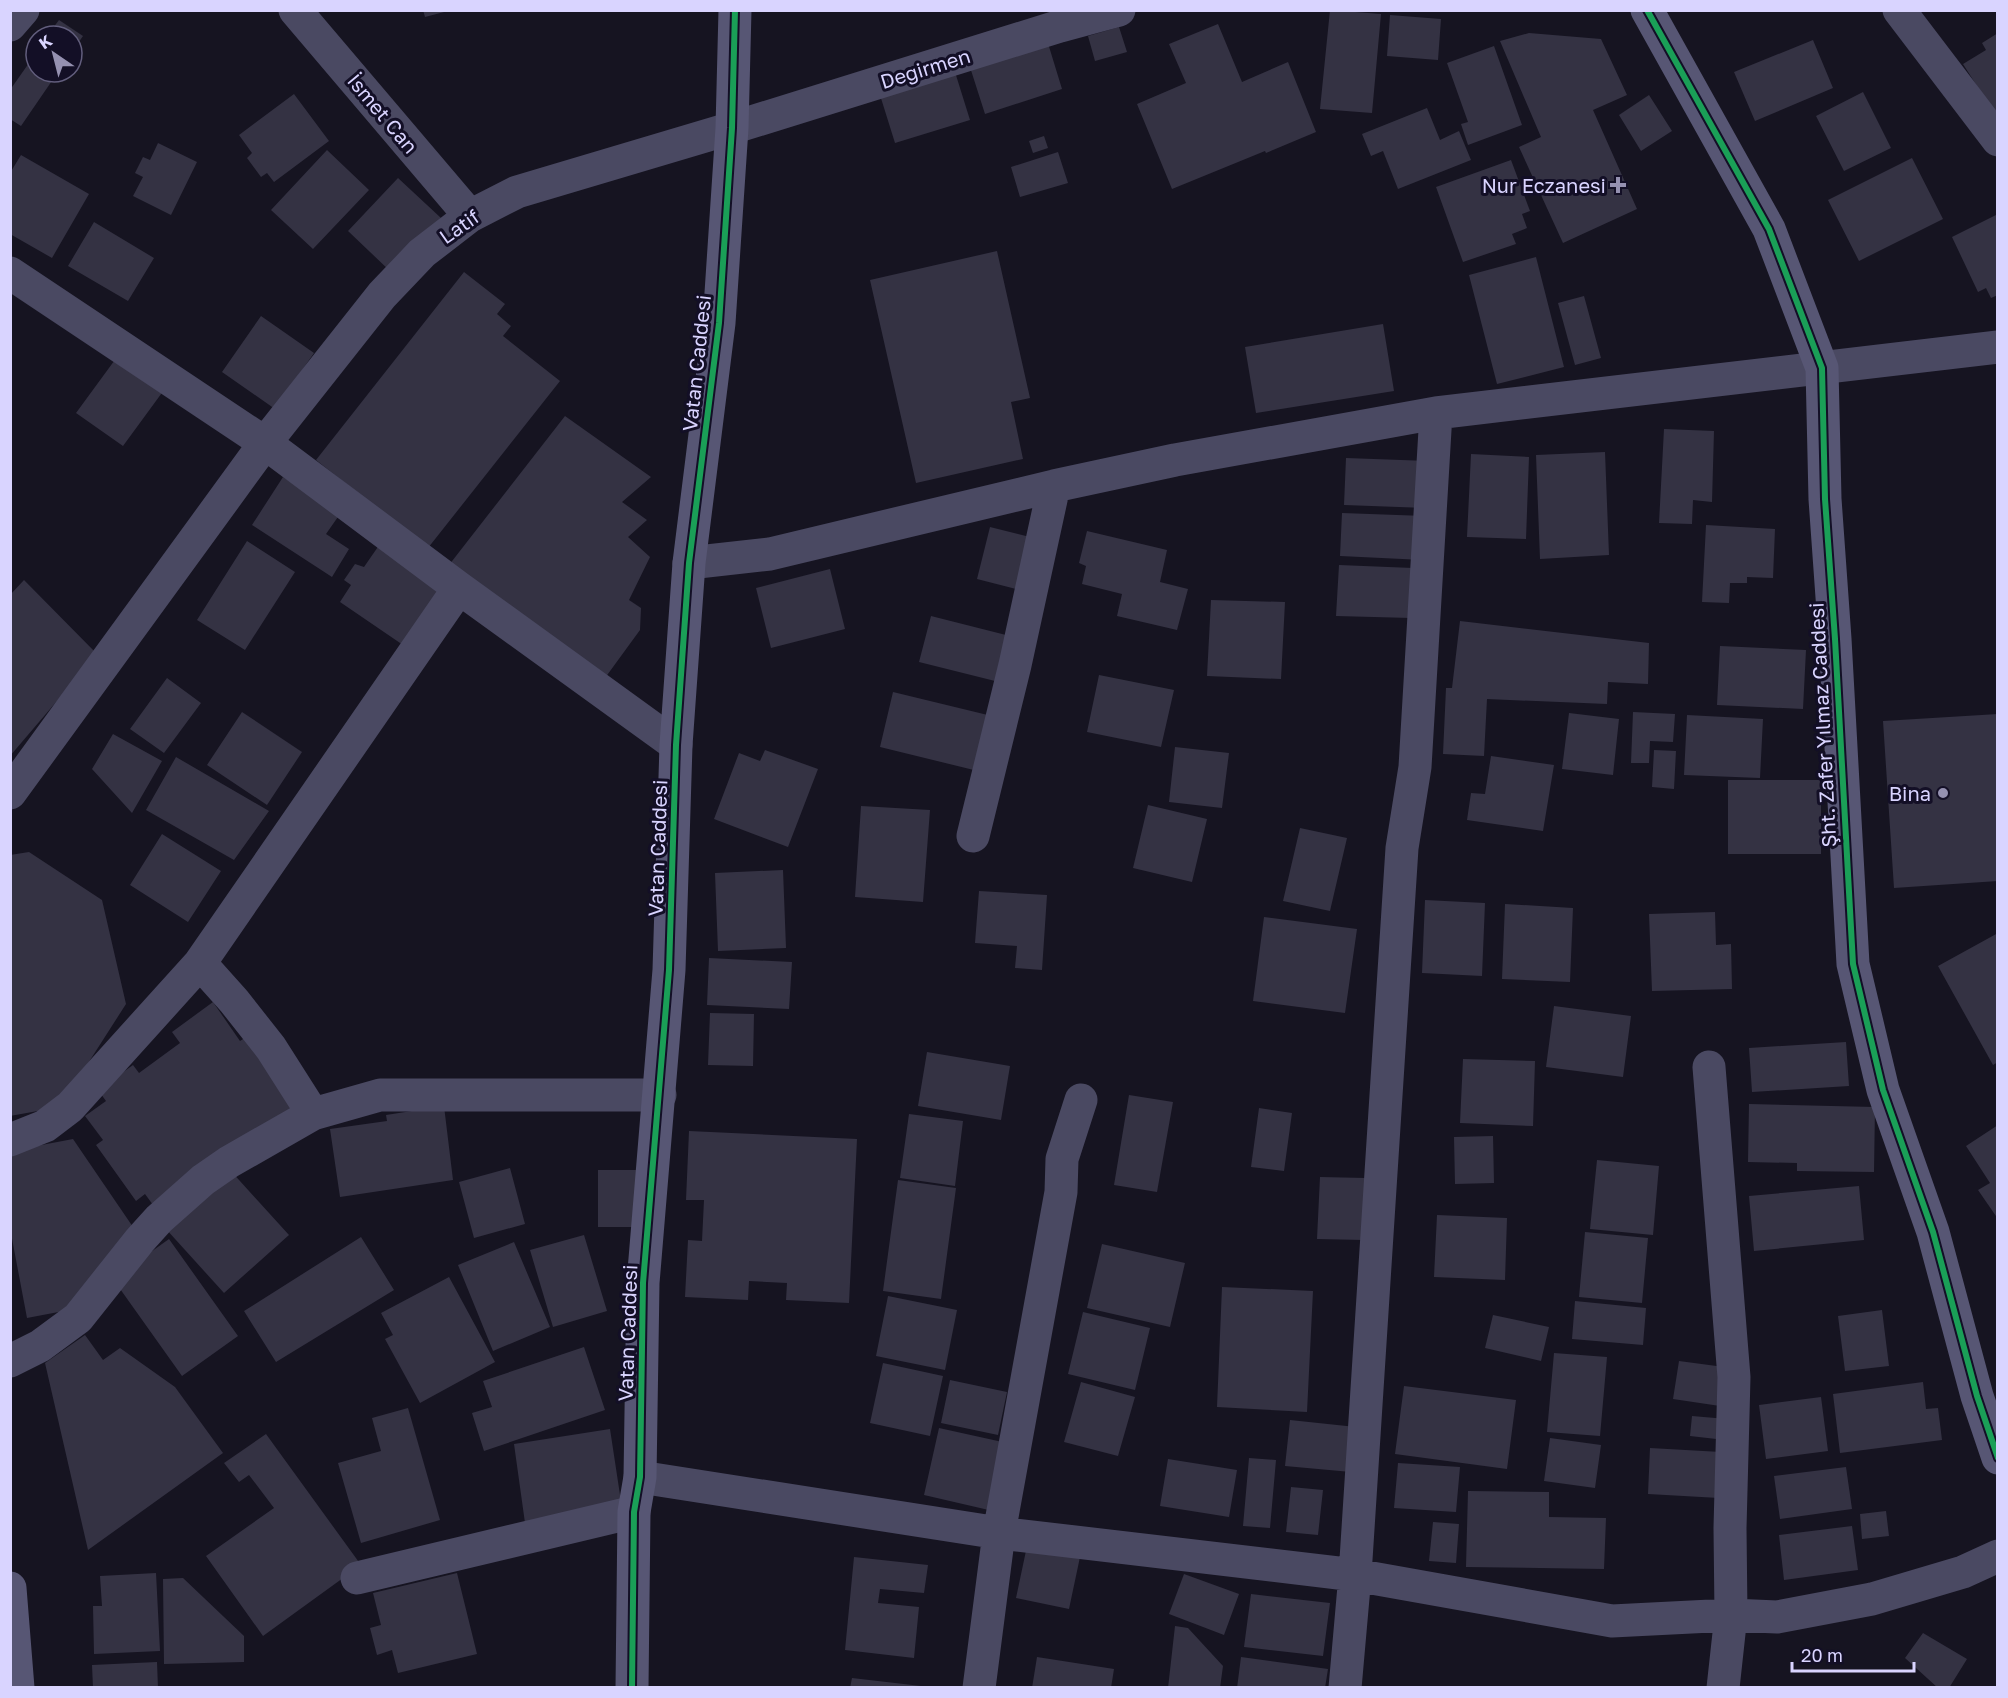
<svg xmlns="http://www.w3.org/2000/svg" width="2008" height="1698" font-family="'Golos Text',sans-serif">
<rect width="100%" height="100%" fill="#161421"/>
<path fill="#343243" d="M423 10H448V11L425 17Z
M1330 10 1381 14 1372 113 1320 109Z
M1390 15 1441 19 1438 60 1387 56Z
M59 20 83 36 72 52V36H47Z
M1218 24 1242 82 1288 62 1316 132 1266 153 1265 151 1172 189 1137 104 1186 83 1169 44Z
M1119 27 1127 52 1095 61 1088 36Z
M1529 33 1601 39 1627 95 1593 110 1637 209 1563 243 1519 147 1541 137 1500 41Z
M1998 33V119L1963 64 1986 50 1982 43Z
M1047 40 1062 89 985 114 969 64Z
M1813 40 1833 88 1755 121 1734 72Z
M1494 46 1522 125 1468 145 1461 124 1468 122 1447 63Z
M36 53V72H58L21 126 10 119V90Z
M955 72 970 120 895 143 880 95Z
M1863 92 1891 148 1844 171 1816 116Z
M294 94 329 141 274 182 267 173 261 177 247 158 252 153 239 135Z
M1649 95 1672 131 1641 151 1619 115Z
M1427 108 1440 140 1459 131 1471 160 1398 189 1383 151 1371 156 1362 134Z
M1044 136 1048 148 1033 153 1029 141Z
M158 143 197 162 171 215 133 196 143 177 135 173 143 157 150 160Z
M327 150 369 190 313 249 271 210Z
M1058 152 1068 183 1020 197 1011 167Z
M21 155 89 194 52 258 10 234V173Z
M1912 158 1943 219 1859 261 1828 200Z
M1511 160 1530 211 1522 214 1527 228 1512 234 1516 244 1463 262 1436 187Z
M398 178 441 218 391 272 348 231Z
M1998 214V295L1991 298 1986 288 1978 292 1952 237Z
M94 222 154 258 128 301 68 266Z
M997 251 1030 398 1011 402 1023 459 916 483 870 280Z
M1536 257 1564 367 1497 384 1469 275Z
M464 272 505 304 497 314 511 326 503 336 560 381 428 548 316 460Z
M1584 296 1601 358 1575 365 1558 303Z
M261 316 314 353 275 409 222 372Z
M1383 324 1394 391 1256 413 1245 347Z
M117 357 164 390 123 446 76 413Z
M565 416 651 477 622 502 647 520 628 537 650 557 629 600 641 608 640 630 605 678 449 565Z
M1664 429 1714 431 1712 502 1693 500 1692 524 1659 523Z
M1605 452 1609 555 1540 559 1536 455Z
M1471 454 1529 457 1526 539 1467 537Z
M1346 458 1429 461 1426 508 1344 505Z
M283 477 340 514 326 534 349 549 332 577 252 525Z
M1342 513 1425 516 1423 560 1340 556Z
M1706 525 1775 529 1773 578 1747 577V583H1730L1729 603 1702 602Z
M990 527 1038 539 1024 591 977 579Z
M1087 531 1167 550 1160 582 1188 589 1177 630 1117 616 1122 594 1082 584 1086 566 1079 563Z
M247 541 295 572 245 650 197 620Z
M382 541 445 583 403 645 340 602 351 585 344 580 355 564 364 567Z
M1339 565 1413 568 1411 618 1336 616Z
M830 569 845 629 771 648 756 588Z
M24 580 97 654 10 756V595Z
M1211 600 1285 602 1281 679 1207 676Z
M931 616 1006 635 995 681 919 662Z
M1460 621 1649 643 1648 684 1608 682 1607 704 1487 699 1484 756 1443 754 1446 688H1452Z
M1720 646 1806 650 1803 709 1717 705Z
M1099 675 1174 690 1161 747 1087 732Z
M167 678 201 703 164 753 130 729Z
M893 692 996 717 982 772 880 747Z
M242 712 302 752 267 805 207 765Z
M1633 712 1675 714 1673 742 1650 741 1649 763H1631Z
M1569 713 1619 719 1613 775 1562 769Z
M1998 714V881L1894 888 1883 721Z
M1687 715 1763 719 1760 778 1684 775Z
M113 734 162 761 132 813 92 769Z
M1175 747 1229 753 1222 808 1169 802Z
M765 750 818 769 788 847 714 819 739 753 760 761Z
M1654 750 1676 751 1674 789 1652 787Z
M1491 756 1554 765 1543 831 1467 820 1471 793 1485 794Z
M176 757 269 811 234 860 146 810Z
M1728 780H1821V854H1728Z
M1148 805 1207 819 1192 882 1133 868Z
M861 806 930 810 923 902 855 897Z
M1300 828 1347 838 1330 911 1283 901Z
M162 834 221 871 188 922 130 885Z
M29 852 102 900 126 1004 60 1107 10 1116V855Z
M783 870 786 948 718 951 715 873Z
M979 891 1047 895 1042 970 1015 968 1017 946 975 943Z
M1425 900 1485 903 1482 976 1422 973Z
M1505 904 1573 908 1570 982 1502 979Z
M1715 912 1716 945 1731 944 1732 989 1652 991 1649 914Z
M1264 917 1357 929 1345 1013 1253 1001Z
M1998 933V1062L1993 1065 1938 966Z
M709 958 792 962 789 1009 707 1005Z
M213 1002 240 1041 251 1034 295 1110 156 1209 145 1194 136 1201 96 1145 103 1140 85 1116 106 1101 98 1090 133 1065 139 1073 180 1043 172 1032Z
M1554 1006 1631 1016 1623 1077 1546 1067Z
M710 1013 754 1014 753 1066 708 1065Z
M1846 1042 1849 1086 1752 1092 1749 1048Z
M927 1052 1010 1066 1001 1120 918 1106Z
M1463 1059 1535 1061 1533 1126 1460 1123Z
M1129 1095 1173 1102 1157 1192 1114 1185Z
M1749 1104 1875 1107 1874 1172 1797 1171V1163L1748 1162Z
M444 1106 453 1180 340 1197 330 1129 387 1121 386 1115Z
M1259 1108 1292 1113 1284 1171 1251 1167Z
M909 1114 963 1121 955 1186 900 1178Z
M1998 1125V1219L1978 1190 1990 1183 1966 1146Z
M689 1131 857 1139 849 1303 786 1300 787 1283 749 1281 748 1300 685 1297 688 1240 702 1241 704 1200H686Z
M1493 1136 1494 1183 1455 1184 1454 1137Z
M73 1139 133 1227 69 1310 27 1318 10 1228V1151Z
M1597 1160 1659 1166 1653 1235 1590 1229Z
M510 1168 525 1224 474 1238 459 1182Z
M230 1170 289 1235 224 1293 166 1229Z
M598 1170H644L643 1227H598Z
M1320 1177 1366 1178 1364 1240 1317 1239Z
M898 1180 956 1188 941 1299 883 1291Z
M1859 1186 1864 1240 1754 1251 1749 1196Z
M1437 1215 1507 1218 1505 1280 1434 1277Z
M1585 1232 1648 1238 1642 1303 1579 1297Z
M584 1235 607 1311 553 1327 530 1250Z
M361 1237 394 1290 276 1362 244 1311Z
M169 1239 238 1336 182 1376 113 1279Z
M514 1242 550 1327 493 1351 458 1265Z
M1102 1244 1185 1263 1170 1327 1087 1308Z
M449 1277 495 1362 420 1403 385 1339 393 1335 381 1313Z
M1222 1287 1313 1291 1307 1412 1217 1407Z
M888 1296 957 1310 945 1370 876 1356Z
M1575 1301 1646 1308 1643 1345 1572 1339Z
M1882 1310 1889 1366 1845 1371 1838 1316Z
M1083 1312 1150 1328 1135 1390 1068 1374Z
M1493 1315 1549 1327 1541 1361 1485 1348Z
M85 1335 103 1360 120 1348 175 1387 223 1453 88 1550 45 1363Z
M584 1347 605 1410 484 1451 472 1413 492 1407 483 1381Z
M1554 1353 1607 1357 1600 1436 1547 1432Z
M1679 1361 1724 1367 1720 1406 1673 1399Z
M883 1363 943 1376 930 1436 870 1423Z
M950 1380 1007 1392 998 1435 941 1423Z
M1081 1382 1135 1397 1118 1456 1064 1442Z
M1923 1382 1926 1409 1938 1408 1942 1440 1840 1453 1833 1394Z
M1404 1386 1516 1400 1507 1469 1395 1454Z
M1821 1397 1828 1451 1766 1459 1759 1405Z
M408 1408 440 1520 361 1543 338 1463 381 1451 372 1418Z
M1692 1416 1727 1419 1725 1440 1690 1436Z
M1290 1420 1356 1427 1351 1472 1285 1466Z
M939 1428 1007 1443 993 1511 924 1495Z
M610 1429 622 1508 525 1523 514 1444Z
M266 1434 361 1565 263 1636 206 1556 274 1508 249 1475 239 1482 224 1463Z
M1550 1438 1601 1445 1595 1488 1544 1481Z
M1650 1448 1721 1452 1719 1498 1648 1494Z
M1249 1458 1276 1460 1270 1528 1243 1526Z
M1168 1459 1237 1470 1229 1517 1160 1506Z
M1398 1463 1460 1467 1456 1512 1394 1508Z
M1846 1467 1852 1509 1780 1519 1774 1476Z
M1291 1487 1323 1490 1318 1535 1286 1532Z
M1468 1491 1549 1492V1517L1606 1518 1604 1569 1466 1567Z
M1886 1511 1889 1536 1862 1539 1860 1514Z
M1433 1522 1459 1524 1456 1563 1429 1561Z
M1852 1526 1858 1570 1784 1580 1779 1535Z
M1027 1546 1080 1557 1069 1609 1016 1598Z
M854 1557 928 1565 924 1593 880 1589 878 1603 919 1607 914 1658 845 1650Z
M156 1573 160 1651 94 1654 93 1606H102L100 1576Z
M457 1573 477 1654 398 1673 392 1650 377 1655 370 1628 381 1625 373 1593Z
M1184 1574 1239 1594 1224 1635 1169 1614Z
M183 1578 244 1636V1662L164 1664 163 1579Z
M1251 1594 1330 1603 1323 1656 1244 1647Z
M1175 1626 1188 1628 1223 1666 1220 1688H1168Z
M1923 1633 1967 1659 1949 1688H1938L1905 1658Z
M1037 1657 1114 1669 1111 1688H1032Z
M1241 1657 1328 1669 1325 1688H1237Z
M157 1662 158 1688H93L92 1665Z
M852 1678 921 1686V1688H850Z"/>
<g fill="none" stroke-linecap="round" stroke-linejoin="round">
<path stroke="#4a4962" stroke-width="33" d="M295 10 470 216
M1899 10 1998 140
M10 25 23 10
M10 273 265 443 459 588 676 745
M689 563 770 554 1054 486 1175 460 1436 413 1998 347
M10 793 265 443 382 295 422 253 470 216 517 192 732 128 1060 26 1119 10
M973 836 1015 665 1054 486
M200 963 234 1001 271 1048 313 1114
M1709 1067 1734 1377 1730 1528 1731 1615 1723 1688
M10 1140 45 1126 70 1107 200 963 459 588
M10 1361 40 1346 78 1318 140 1240 159 1219 203 1180 229 1162 313 1114 380 1095H660
M640 1477 999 1533 1355 1575 1612 1621 1731 1615 1777 1617 1872 1599 1963 1572 1998 1556
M357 1578 634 1512
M979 1688 999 1533 1061 1192 1062 1159 1081 1100
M1345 1688 1355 1575 1402 848 1415 767 1436 413"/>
<path stroke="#575674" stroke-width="33" d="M1647 10 1769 229 1822 368 1825 499 1835 639 1853 964 1883 1090 1933 1232 1977 1396 1998 1458
M10 1588 18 1688
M632 1688 634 1512 640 1477 643 1283 669 970 676 745 689 563 719 323 732 128 735 10"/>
<defs>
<path id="cycleway" d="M1647 10 1769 229 1822 368 1825 499 1835 639 1853 964 1883 1090 1933 1232 1977 1396 1998 1458
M632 1688 634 1512 640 1477 643 1283 669 970 676 745 689 563 719 323 732 128 735 10"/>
</defs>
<use href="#cycleway" stroke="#130f26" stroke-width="10"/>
<use href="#cycleway" stroke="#1a9f57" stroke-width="6"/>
</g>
<g fill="#9591b1" stroke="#130f26" stroke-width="2">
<path d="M1615 176h6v6h6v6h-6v6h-6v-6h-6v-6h6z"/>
<circle cx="1943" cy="793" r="6"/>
</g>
<g text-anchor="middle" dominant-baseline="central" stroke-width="6" stroke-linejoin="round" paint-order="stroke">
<g font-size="20" fill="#d9d4ff" stroke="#130f26">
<text transform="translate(925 68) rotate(-17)">Değirmen</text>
<text transform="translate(383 113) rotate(50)">İsmet Can</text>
<text transform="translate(459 226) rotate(-35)">Latif</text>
<text transform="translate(696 363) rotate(-84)">Vatan Caddesi</text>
<text transform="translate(1822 725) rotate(-93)">Şht. Zafer Yılmaz Caddesi</text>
<text transform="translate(657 848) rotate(-88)">Vatan Caddesi</text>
<text transform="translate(627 1333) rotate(-88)">Vatan Caddesi</text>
</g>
<g font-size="20" fill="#d9d4ff" stroke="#130f26" text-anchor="end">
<text x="1606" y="185">Nur Eczanesi</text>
<text x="1931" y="793">Bina</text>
</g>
</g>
<rect width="2008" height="1698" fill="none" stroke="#d9d4ff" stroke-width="24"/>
<g transform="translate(54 54) rotate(325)"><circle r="28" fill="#130f26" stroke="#625e7d" stroke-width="1.5"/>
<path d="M0-4.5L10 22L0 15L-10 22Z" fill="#9591b1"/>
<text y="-9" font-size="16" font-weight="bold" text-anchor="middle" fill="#d9d4ff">K</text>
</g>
<path d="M1792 1662v9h122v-9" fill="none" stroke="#d9d4ff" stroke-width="3"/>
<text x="1801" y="1662" font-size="18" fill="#d9d4ff" stroke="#130f26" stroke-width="4.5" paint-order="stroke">20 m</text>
</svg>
